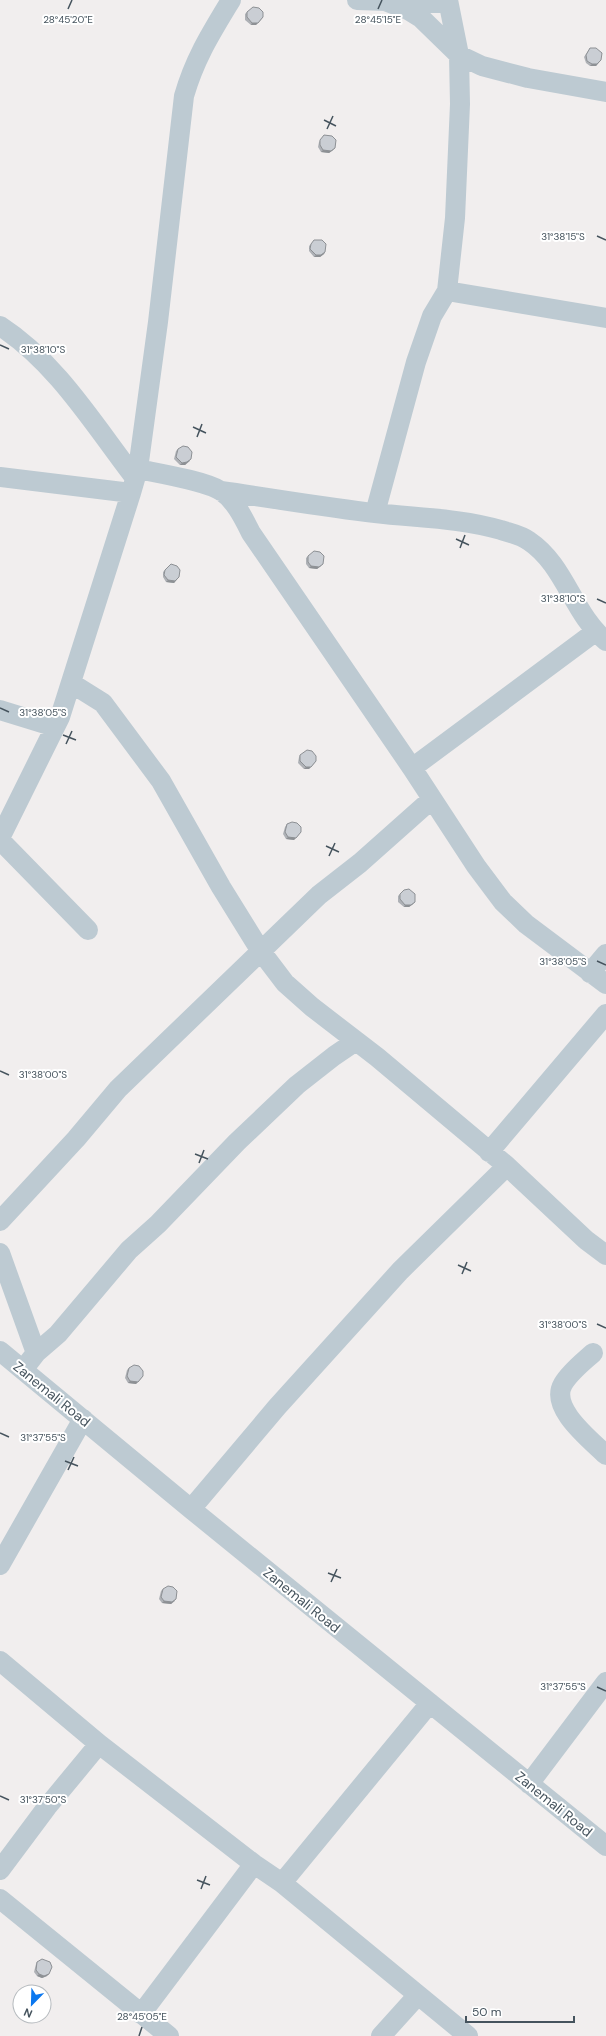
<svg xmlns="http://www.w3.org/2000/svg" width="606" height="2036" font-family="'DM Sans',sans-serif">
<rect width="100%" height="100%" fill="#f1eeee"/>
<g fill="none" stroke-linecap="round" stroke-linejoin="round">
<path stroke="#bdcad2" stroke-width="20" d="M357 0 448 3
M385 1 408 10 421 18 459 55 482 66 528 78 606 92
M447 291 606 318
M0 326C57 363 94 425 135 478
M138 469C157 473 206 481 221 491 235 500 244 519 251 533L412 768 476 866 503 902 526 924 606 984
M0 477 131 493
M221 491C272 498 323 507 375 513 417 518 460 518 501 530 510 533 521 535 529 541 565 565 573 614 606 641
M375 513 416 362 432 316 447 291 455 218 460 104 459 55 448 0
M71 683 103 703 161 781 221 887 260 950 285 983 312 1007 377 1057 507 1166 586 1240 606 1255
M0 710 55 727
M412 768 595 632
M0 838 60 717 131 493 138 469 158 322 184 96C195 58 211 33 231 0
M0 840 88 930
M590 973 606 954
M489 1152 606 1014
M0 1221 76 1139 118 1089 319 895 360 863 432 799
M0 1253 36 1353 29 1362
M0 1351 191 1509 606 1846
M36 1353 58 1334 129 1250 158 1224 237 1142 297 1085 334 1056 356 1041
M593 1353C583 1362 570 1372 563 1384 549 1408 591 1440 606 1455
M191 1509 277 1407 400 1271 507 1166
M0 1565 83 1419
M0 1661 99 1744 254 1864 282 1883 468 2036
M529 1784 606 1682
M0 1870 47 1807 99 1744
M282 1883 430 1703
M0 1899 169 2036
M141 2014 254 1864
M381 2036 418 1995"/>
</g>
<path fill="#aeb1b6" d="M247 12 263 17 256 25H251L245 20V14Z
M590 48 601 60 596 66H590L586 63 584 57Z
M324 135 333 150 329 153 321 152 318 147 319 142Z
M311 244 325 252 324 254 320 257H314L309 251V246Z
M178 449 190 461 185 465H180L174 459 176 451Z
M308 556 321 566 317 569 309 568 306 564V558Z
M165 570 179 577 174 583 166 582 163 577V572Z
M300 755 316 761 309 769H304L298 763 299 757Z
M287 824 299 834 294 840 286 839 283 834 285 827Z
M400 894 413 904 409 907H404L398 902V896Z
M129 1368 143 1376 136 1384 128 1383 125 1378 127 1370Z
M163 1589 175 1601 171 1604 162 1603 159 1599 161 1591Z
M37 1962 47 1976 42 1978 37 1976 34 1972 36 1964Z"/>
<path fill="#8d9094" d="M263 17 256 25H251L252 23Z
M601 60 596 66H590L592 64Z
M335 148 333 150 329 153 321 152 323 150Z
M325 252 324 254 320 257H314L316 255Z
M191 459 185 465H180L182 463Z
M323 564 317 569 309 568 311 566Z
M179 577 174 583 166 582 168 580Z
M316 761 309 769H304L306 767Z
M301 832 294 840 286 839 288 837Z
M415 902 413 904 409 907H404L405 905Z
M143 1376 136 1384 128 1383 130 1381Z
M176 1599 171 1604 162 1603 164 1601Z
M39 1974H49L47 1976 42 1978 37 1976Z"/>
<path fill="#caced4" stroke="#8d9094" d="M253 7 259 8 263 12V17L258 23H252L247 17V12Z
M590 48H596L602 53 601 60 597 64H592L587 61 586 55Z
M324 135 332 136 336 140 335 148 331 151 323 150 320 145V140Z
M314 240H322L326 244 325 252 321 255H316L310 249 311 244Z
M183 446 188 447 192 452 191 459 187 462 182 463 176 457 178 449Z
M314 551 320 552 324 556 323 564 319 567 311 566 308 562V556Z
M171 564 177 566 180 570 179 577 175 581 168 580 164 575 165 570Z
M307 750 312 751 316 756V761L311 767H306L300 761V755Z
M292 822 297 823 301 827V832L296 838 288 837 285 832 287 824Z
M409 889 415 894V902L411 905H405L400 899V894L404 890Z
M134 1365 139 1366 143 1371V1376L138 1382 130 1381 127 1376 129 1368Z
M168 1586 173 1587 177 1591 176 1599 172 1602 164 1601 161 1597 163 1589Z
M42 1959 50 1962 52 1967 49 1974 44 1976 39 1974 36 1970 37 1962Z"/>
<path fill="none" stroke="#45535d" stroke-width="1.5" d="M68 9 72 0M378 9 382 0M324 120 336 126M327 129 333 116M597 236 606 240M0 345 9 349M193 427 206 433M197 437 202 424M456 539 469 545M460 548 465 535M597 599 606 603M0 708 9 712M63 735 76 740M66 744 72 731M326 846 339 852M329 856 335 843M597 961 606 965M0 1071 9 1075M195 1154 208 1159M199 1163 204 1150M458 1265 471 1271M462 1274 467 1262M597 1324 606 1328M0 1433 9 1437M65 1461 78 1466M68 1470 74 1457M328 1573 341 1578M331 1582 337 1569M597 1687 606 1691M0 1796 9 1800M197 1880 210 1885M201 1889 206 1876M139 2036 142 2027"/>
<g text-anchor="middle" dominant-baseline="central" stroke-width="4" stroke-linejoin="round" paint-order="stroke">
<g font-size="14" fill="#45535d" stroke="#fff">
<text transform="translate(52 1394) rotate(39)">Zanemali Road</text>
<text transform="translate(302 1600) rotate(39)">Zanemali Road</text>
<text transform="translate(554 1804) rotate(39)">Zanemali Road</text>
</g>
</g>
<g font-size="10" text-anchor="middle" fill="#45535d" stroke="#fff" stroke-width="4" stroke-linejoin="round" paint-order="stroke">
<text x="68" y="23">28°45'20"E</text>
<text x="378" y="23">28°45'15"E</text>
<text x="563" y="240">31°38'15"S</text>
<text x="43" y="353">31°38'10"S</text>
<text x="563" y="602">31°38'10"S</text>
<text x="43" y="716">31°38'05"S</text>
<text x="563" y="965">31°38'05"S</text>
<text x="43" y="1078">31°38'00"S</text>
<text x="563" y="1328">31°38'00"S</text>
<text x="43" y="1441">31°37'55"S</text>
<text x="563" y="1690">31°37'55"S</text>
<text x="43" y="1803">31°37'50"S</text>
<text x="142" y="2020">28°45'05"E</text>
</g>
<g transform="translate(32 2004) rotate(203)"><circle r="19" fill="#ffffff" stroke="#b5babe"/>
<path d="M0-3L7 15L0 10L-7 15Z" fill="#0a77ef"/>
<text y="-6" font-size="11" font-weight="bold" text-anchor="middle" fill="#45535d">N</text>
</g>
<path d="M466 2016v6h108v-6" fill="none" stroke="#45535d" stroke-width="2"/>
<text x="472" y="2016" font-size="12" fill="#45535d" stroke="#ffffff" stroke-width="3" paint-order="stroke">50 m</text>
</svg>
